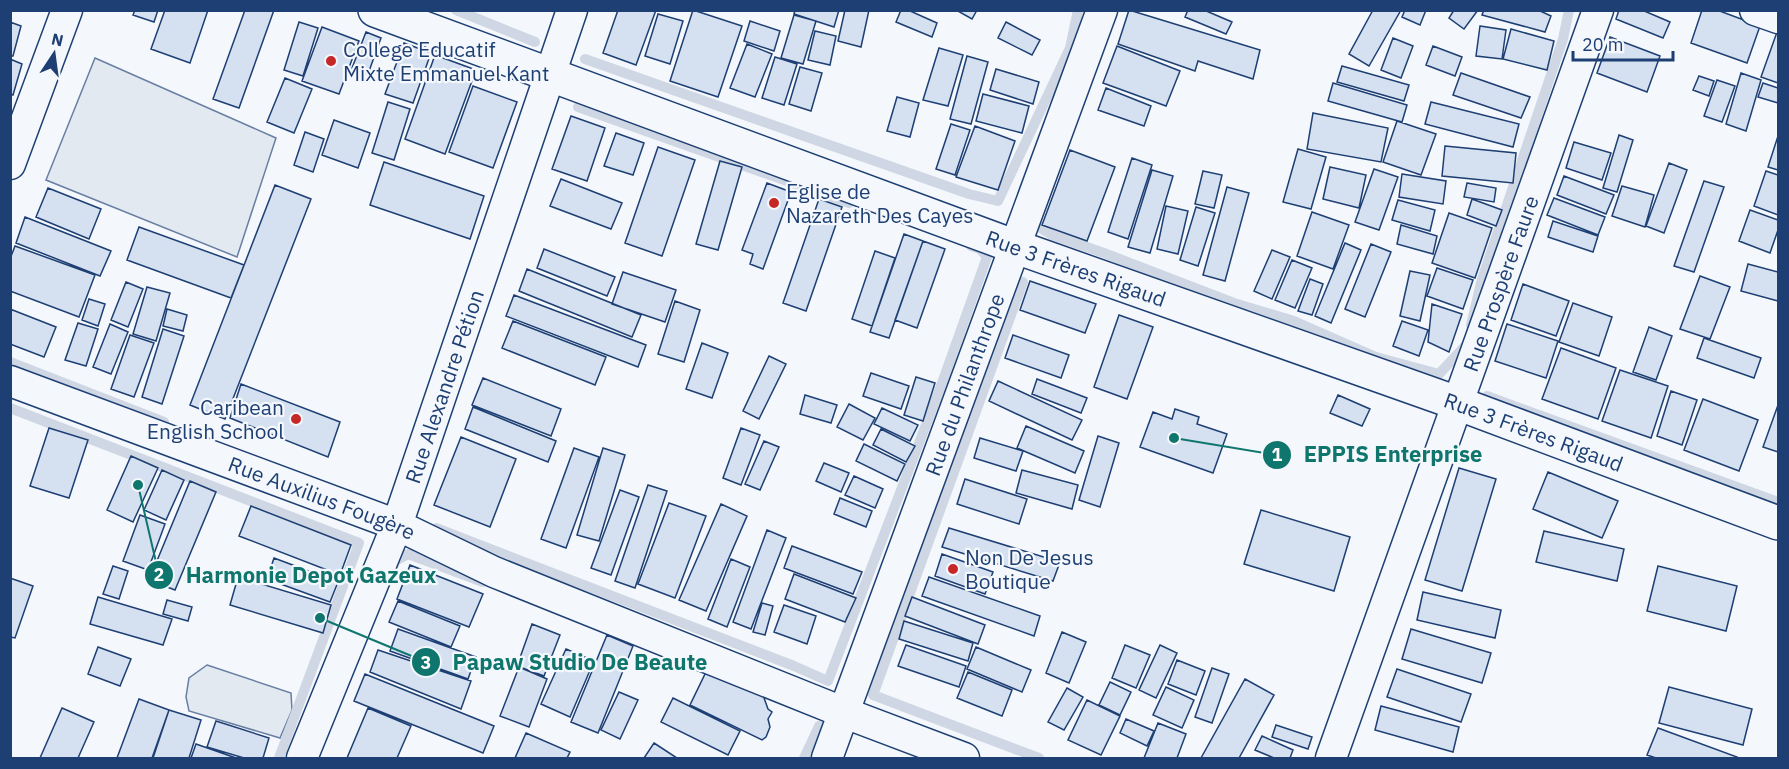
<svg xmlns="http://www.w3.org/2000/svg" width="1789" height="769" font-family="'IBM Plex Sans',sans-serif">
<rect width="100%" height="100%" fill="#f4f7fb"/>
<path fill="#e3e9f0" stroke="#687fa3" stroke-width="1.5" d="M95 58 276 138 237 257 46 180Z
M207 665 291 693 292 710 280 738 189 711 186 697 189 678Z"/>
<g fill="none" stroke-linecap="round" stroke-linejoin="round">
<path stroke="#cfd7e4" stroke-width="10" d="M456 10 535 42
M585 59 969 194 998 201 1070 48 1078 10
M578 107 849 203
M1037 217 1034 224 1052 235 1104 253 1234 303 1294 321 1376 357 1439 374 1466 345 1468 340
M1023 282 873 695 1039 758
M1471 325 1482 279 1563 39 1569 10
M10 362 164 422
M1487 396 1778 502
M10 408 359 543 279 758
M436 528 794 666 828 681 942 383 987 257 980 249 971 246
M392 569 395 561 408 554 483 582
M804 758 819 726"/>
</g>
<path fill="#d5e0f0" stroke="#1d3f73" stroke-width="1.5" d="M135 10H158L154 22 133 15Z
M165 10H208L190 63 151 49Z
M245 10H274L239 108 213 99Z
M618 10H656L636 65 603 53Z
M693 10 742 26 718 97 670 81Z
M795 10H839L834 27 794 14Z
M845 10H869L861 47 838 41Z
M901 10H908L937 23 932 37 896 22Z
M956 10H977L972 19Z
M1129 10 1260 50 1253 79 1198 61 1195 71 1118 44Z
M1188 10H1204L1232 22 1226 34 1185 17Z
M1373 10H1401L1369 66 1349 54Z
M1405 10H1426L1420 25 1402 17Z
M1454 10H1478L1464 29 1449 18Z
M1484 10H1538L1551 16 1545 32 1482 15Z
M1619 10H1642L1670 22 1663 38 1616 19Z
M1702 10H1717L1760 26 1747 63 1691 43Z
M658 14 683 21 670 64 645 56Z
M794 15 816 21 803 64 781 58Z
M750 21 780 31 774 51 744 41Z
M10 22 21 26 13 56H10Z
M299 22 318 28 303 76 284 70Z
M1006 22 1040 40 1032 55 998 38Z
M1480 26 1506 30 1502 59 1476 56Z
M322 27 359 41 339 94 302 81Z
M1511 29 1554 41 1547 70 1503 59Z
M815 31 836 36 830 65 808 60Z
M366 32 381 38 368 74 352 68Z
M1777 32 1778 33V83L1761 77Z
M1610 37 1660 56 1647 92 1597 73Z
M1393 38 1413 46 1401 78 1381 70Z
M404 43 431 53 413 103 385 94Z
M747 44 772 54 755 97 730 88Z
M1117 46 1180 71 1166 106 1103 83Z
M1433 46 1462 57 1455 76 1426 65Z
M939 48 963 55 948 106 923 100Z
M435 55 476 70 445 154 405 139Z
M967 56 988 62 971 124 950 119Z
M775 57 797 64 784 105 762 98Z
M10 59 22 64 13 95 10 94Z
M1342 66 1409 85 1404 101 1337 82Z
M800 67 822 73 811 111 789 104Z
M996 69 1039 82 1033 104 990 90Z
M1461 73 1530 97 1521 118 1453 95Z
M1741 73 1761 80 1746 131 1726 124Z
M1699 76 1714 81 1709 96 1693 90Z
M285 78 312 89 294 133 267 122Z
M1717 80 1735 86 1722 122 1704 116Z
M1333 83 1407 105 1402 122 1328 101Z
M1763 83 1778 88V103L1758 97Z
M473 86 517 102 493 168 449 152Z
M1106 88 1151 106 1144 126 1098 110Z
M983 94 1029 106 1022 133 976 121Z
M897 97 919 103 910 137 887 131Z
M388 102 410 109 394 160 372 153Z
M1431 102 1519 124 1513 147 1425 124Z
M1313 113 1388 128 1381 162 1307 149Z
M571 116 605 128 587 181 552 169Z
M334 120 370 133 358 168 322 155Z
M1397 121 1436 134 1421 175 1383 162Z
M951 124 970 130 955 175 936 169Z
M975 126 1015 141 998 190 956 177Z
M305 132 324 139 313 172 294 165Z
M616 133 644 143 633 175 604 166Z
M1619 135 1633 140 1617 192 1603 188Z
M1778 136V170L1768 167Z
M1574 142 1611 153 1602 180 1566 168Z
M1445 146 1516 153 1513 183 1442 176Z
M658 147 695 160 662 256 625 243Z
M1298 149 1326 157 1311 209 1283 202Z
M1070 150 1115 167 1087 241 1042 225Z
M1132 158 1152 165 1128 239 1108 232Z
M720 161 742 167 718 250 696 244Z
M384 162 484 196 470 239 370 205Z
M1669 163 1687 170 1664 233 1646 226Z
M1330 167 1366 175 1359 208 1323 199Z
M1374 169 1398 177 1379 230 1355 222Z
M1152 170 1173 176 1150 253 1128 247Z
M1203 171 1222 175 1214 208 1195 204Z
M1766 171 1778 175V215L1754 206Z
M1402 174 1446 181 1443 204 1399 197Z
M1564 176 1614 195 1606 214 1557 195Z
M561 179 622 203 611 229 550 206Z
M1704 181 1724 187 1694 272 1674 266Z
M767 183 791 192 763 269 750 264 753 254 742 250Z
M1467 183 1496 188 1494 202 1464 197Z
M275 185 311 199 225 419 190 405Z
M1622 186 1654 195 1645 227 1612 216Z
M1227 187 1249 193 1225 281 1203 275Z
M48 188 101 209 89 239 36 217Z
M1554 198 1605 217 1598 235 1547 215Z
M819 199 842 207 806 311 783 303Z
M1472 199 1502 210 1496 226 1467 215Z
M1398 200 1435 210 1430 231 1392 220Z
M1166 206 1188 211 1178 254 1157 249Z
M1196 207 1215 213 1198 266 1180 260Z
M1750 210 1778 220V230L1770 253 1739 241Z
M1312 212 1349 225 1333 269 1297 256Z
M1449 213 1492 228 1475 278 1432 263Z
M25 217 111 251 100 276 16 243Z
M1553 221 1598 236 1593 252 1548 237Z
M1401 225 1437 236 1433 254 1397 244Z
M139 227 244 265 231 298 127 260Z
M904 234 923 241 889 338 870 332Z
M923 241 945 249 917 328 895 320Z
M1345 243 1361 250 1331 323 1315 316Z
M1371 244 1391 252 1365 317 1345 309Z
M15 246 95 275 79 317 10 291V259Z
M544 249 615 277 607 296 537 268Z
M1272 250 1290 257 1272 299 1254 291Z
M875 251 895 258 872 326 852 319Z
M1292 260 1312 268 1295 308 1275 300Z
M1748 264 1778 272V301L1741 291Z
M1437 268 1473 280 1463 309 1427 296Z
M527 269 641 315 632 337 519 291Z
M1410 271 1430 275 1420 321 1400 316Z
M623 272 676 290 665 322 612 304Z
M1700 276 1730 287 1710 339 1680 329Z
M1310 279 1323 284 1312 315 1298 311Z
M1030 281 1096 304 1085 333 1020 310Z
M126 282 143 289 128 327 111 320Z
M1523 284 1569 301 1556 336 1511 320Z
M147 287 170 293 156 341 133 334Z
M514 295 646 345 638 367 506 316Z
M89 299 105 304 98 326 82 320Z
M675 301 700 310 684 362 658 354Z
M1573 303 1612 317 1599 356 1559 342Z
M1432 304 1462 314 1449 352 1428 342Z
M10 309 56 327 44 357 10 344Z
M167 309 187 315 183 331 163 326Z
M1119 315 1153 327 1127 399 1094 387Z
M513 321 606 357 595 385 502 348Z
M1402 321 1428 330 1419 356 1393 346Z
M78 323 98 329 86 366 65 360Z
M110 324 128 332 111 374 93 367Z
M1507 324 1558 341 1546 378 1495 361Z
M1649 327 1672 336 1656 380 1633 372Z
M163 329 184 336 162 404 142 397Z
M130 335 154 343 134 397 111 389Z
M1013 335 1069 355 1061 378 1005 358Z
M1704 338 1761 358 1754 378 1697 358Z
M702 343 728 353 712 398 686 389Z
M1561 348 1616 368 1598 419 1542 399Z
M769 356 786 364 759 419 743 411Z
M1620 370 1668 386 1651 438 1602 421Z
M871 373 909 386 901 409 863 396Z
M916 377 935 383 923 421 904 415Z
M483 378 561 409 551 436 472 405Z
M1037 379 1087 398 1081 413 1032 394Z
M998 381 1082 420 1072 440 989 401Z
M241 384 340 422 328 457 230 418Z
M1671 391 1697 400 1682 445 1657 436Z
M805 395 837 405 831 423 800 414Z
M1338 395 1370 409 1362 426 1330 413Z
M1703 399 1758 420 1739 471 1684 450Z
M849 404 875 418 863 440 837 427Z
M1778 405V452L1763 447Z
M473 407 556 441 548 462 465 429Z
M882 408 918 425 910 441 874 424Z
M1175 409 1199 417 1197 424 1227 434 1213 473 1140 447 1153 412 1172 419Z
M1026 426 1084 451 1075 473 1017 448Z
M49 428 88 440 69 498 30 486Z
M741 428 760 435 741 485 723 478Z
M881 429 915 446 906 462 873 445Z
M1098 436 1119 443 1100 507 1079 500Z
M461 437 516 459 490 527 434 505Z
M980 438 1023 451 1016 471 974 458Z
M764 441 779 447 760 490 745 484Z
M864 444 905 464 897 481 856 461Z
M574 448 599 457 566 548 541 539Z
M603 448 625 455 599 541 577 535Z
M131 456 158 468 133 522 107 510Z
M824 463 849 473 841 492 816 481Z
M1459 468 1496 479 1462 591 1425 580Z
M162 470 184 480 166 520 144 510Z
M1022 470 1078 485 1072 509 1016 493Z
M1548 472 1618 501 1602 538 1533 509Z
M854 476 883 489 875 508 845 495Z
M965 479 1027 499 1019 524 957 504Z
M190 481 216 492 175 590 149 580Z
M648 485 667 491 635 588 615 581Z
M620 490 639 497 611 575 591 568Z
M840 498 872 511 866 527 834 514Z
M669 503 706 516 675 598 638 584Z
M721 504 747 516 706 611 679 600Z
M251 506 351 545 340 575 239 536Z
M1261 510 1350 537 1334 591 1244 564Z
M140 515 165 524 148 570 123 561Z
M949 528 1060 562 1053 581 942 547Z
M767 530 786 538 751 629 733 622Z
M1544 531 1624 549 1617 581 1536 562Z
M792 546 862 572 853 594 784 568Z
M942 554 993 572 985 594 935 576Z
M274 558 338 582 330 602 267 579Z
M731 559 750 567 727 627 708 619Z
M410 565 483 594 469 627 397 599Z
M113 566 128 571 119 599 103 594Z
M1658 566 1737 586 1726 631 1647 611Z
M794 574 856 598 845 622 785 599Z
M238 577 331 605 323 633 230 605Z
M929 577 1040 616 1034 636 922 596Z
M10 578 33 586 15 638 10 637Z
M1423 592 1501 610 1495 638 1417 620Z
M98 597 172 619 163 645 90 624Z
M912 597 985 625 978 644 905 616Z
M167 600 192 607 188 621 163 614Z
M398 601 460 626 451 647 389 622Z
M762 603 773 606 765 635 753 632Z
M784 605 816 616 807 644 774 632Z
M904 621 973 643 968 661 899 639Z
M532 624 560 635 544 676 517 666Z
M398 629 476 657 468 679 390 651Z
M1411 629 1491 653 1482 683 1402 659Z
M1062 632 1086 642 1069 683 1046 673Z
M607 635 633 646 598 733 571 722Z
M906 645 966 666 959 687 898 666Z
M1125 645 1150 655 1136 688 1112 678Z
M1160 645 1177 653 1156 698 1139 690Z
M98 647 131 659 120 686 88 674Z
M976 647 1031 670 1022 692 967 669Z
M566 649 594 661 570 717 541 704Z
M378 650 471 681 461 709 370 672Z
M1177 660 1205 671 1196 695 1168 684Z
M519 667 547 679 529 727 500 716Z
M1212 668 1229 674 1212 723 1195 717Z
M1397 669 1471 694 1461 722 1387 697Z
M706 672 763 695 768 709 772 712 768 719 770 727 766 737 762 740 690 705Z
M968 672 1012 690 1002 716 957 698Z
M365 674 494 726 483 753 354 701Z
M1245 679 1274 695 1239 758H1201Z
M1110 682 1131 692 1120 715 1099 705Z
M1166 687 1194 700 1182 728 1153 715Z
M1669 687 1752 709 1743 745 1659 723Z
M1067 688 1083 697 1064 730 1048 722Z
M619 692 638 700 620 739 601 730Z
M673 698 740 731 728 755 661 722Z
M139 699 169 710 152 758H117Z
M1087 700 1120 716 1101 755 1068 740Z
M1381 706 1459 727 1453 752 1375 730Z
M62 708 94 722 78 758H40Z
M368 708 411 726 397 758H347Z
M169 710 201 720 189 758H153Z
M1126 719 1154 731 1147 746 1120 733Z
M216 721 269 738 263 758H244L207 747Z
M1158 723 1186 734 1177 758H1144Z
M1276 725 1312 737 1308 749 1272 737Z
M1658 728 1737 757 1736 758H1656L1647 755Z
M526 733 570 752 567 758H515Z
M1262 736 1293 750 1290 758H1274L1255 750Z
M654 743 677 758H644Z
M196 744 236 758H191Z"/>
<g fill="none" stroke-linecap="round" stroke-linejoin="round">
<defs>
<g id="street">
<path d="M1755 10 1778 18"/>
<path d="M10 164 67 10"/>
<path id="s1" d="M10 381 397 525 494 572 845 713 964 758"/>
<path id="s2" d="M302 758 397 525 572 10"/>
<path id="s3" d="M827 758 1102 10"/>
<path id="s4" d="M1331 758 1598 10"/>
</g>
<g id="secondary">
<path id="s5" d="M375 10 1016 247 1457 403 1778 523"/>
</g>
</defs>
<use href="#street" stroke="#1d3f73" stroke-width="33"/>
<use href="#secondary" stroke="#1d3f73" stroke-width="36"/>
<use href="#street" stroke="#f4f7fb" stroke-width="30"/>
<use href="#secondary" stroke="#f4f7fb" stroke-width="33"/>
</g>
<g fill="#c62828" stroke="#f4f7fb" stroke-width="2">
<circle cx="331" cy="61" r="6"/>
<circle cx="774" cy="203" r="6"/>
<circle cx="296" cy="419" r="6"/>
<circle cx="953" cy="569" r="6"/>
</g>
<g text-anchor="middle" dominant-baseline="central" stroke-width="4.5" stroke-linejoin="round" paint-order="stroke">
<g font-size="21" fill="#1d3f73" stroke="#f4f7fb" text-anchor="start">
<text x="343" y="49">College Educatif<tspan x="343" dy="24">Mixte Emmanuel Kant</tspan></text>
<text x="786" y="191">Eglise de<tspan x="786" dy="24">Nazareth Des Cayes</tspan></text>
<text x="284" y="407" text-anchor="end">Caribean<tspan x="284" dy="24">English School</tspan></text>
<text x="965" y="557">Non De Jesus<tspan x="965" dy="24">Boutique</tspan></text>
</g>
<g font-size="21" fill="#1d3f73" stroke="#f4f7fb">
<text stroke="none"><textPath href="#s5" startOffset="747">Rue 3 Frères Rigaud</textPath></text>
<text stroke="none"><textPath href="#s4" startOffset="504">Rue Prospère Faure</textPath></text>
<text stroke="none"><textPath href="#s3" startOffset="398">Rue du Philanthrope</textPath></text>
<text stroke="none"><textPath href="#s2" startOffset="398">Rue Alexandre Pétion</textPath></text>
<text stroke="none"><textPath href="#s5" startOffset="1233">Rue 3 Frères Rigaud</textPath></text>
<text stroke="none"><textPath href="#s1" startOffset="333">Rue Auxilius Fougère</textPath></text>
</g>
</g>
<path fill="none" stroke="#0f766e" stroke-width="2" d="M1174 438L1277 455M138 485L159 575M320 618L426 662"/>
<g fill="#0f766e" stroke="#f4f7fb" stroke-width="2">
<circle cx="1174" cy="438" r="6"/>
<circle cx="138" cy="485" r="6"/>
<circle cx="320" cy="618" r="6"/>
<circle cx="1277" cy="455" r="15"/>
<circle cx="159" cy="575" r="15"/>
<circle cx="426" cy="662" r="15"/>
</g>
<g font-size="18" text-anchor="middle" font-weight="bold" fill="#fff">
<text x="1277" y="461">1</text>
<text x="159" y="581">2</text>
<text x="426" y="669">3</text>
</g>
<g font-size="22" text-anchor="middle" font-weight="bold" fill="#0f766e" stroke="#f4f7fb" stroke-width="4.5" stroke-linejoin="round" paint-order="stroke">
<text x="1393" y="462">EPPIS Enterprise</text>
<text x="311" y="583">Harmonie Depot Gazeux</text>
<text x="580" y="670">Papaw Studio De Beaute</text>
</g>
<rect width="1789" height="769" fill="none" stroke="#1d3f73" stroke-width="24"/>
<g transform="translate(54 54) rotate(13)" stroke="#f4f7fb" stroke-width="4.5" paint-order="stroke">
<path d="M0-4.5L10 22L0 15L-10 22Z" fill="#1d3f73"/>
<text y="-9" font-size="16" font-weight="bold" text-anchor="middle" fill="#1d3f73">N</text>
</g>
<path d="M1573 51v9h100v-9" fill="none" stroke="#1d3f73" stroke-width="3"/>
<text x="1582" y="51" font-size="18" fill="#1d3f73" stroke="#f4f7fb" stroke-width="4.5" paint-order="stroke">20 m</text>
</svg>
